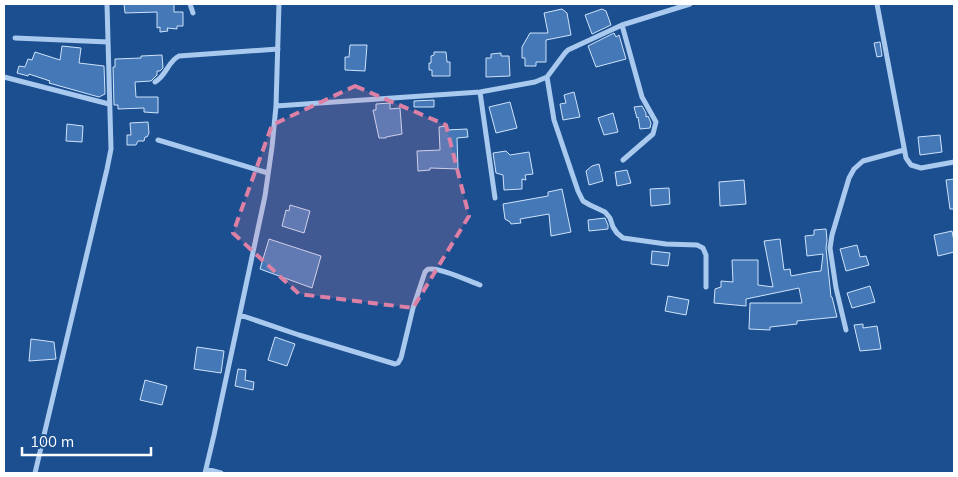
<svg xmlns="http://www.w3.org/2000/svg" width="958" height="477" font-family="Mulish,sans-serif">
<rect width="100%" height="100%" fill="#1b4f8f"/>
<path fill="#4478b7" stroke="#cfe3fa" d="M124 4H174V12H183V26H177V29L167 28 168 31 160 32V27L157 28V12L125 13Z
M562 9 567 13 571 35 546 40V62H536V66H525V58H522V47L530 33H548L544 13Z
M602 9 606 11 611 25 592 34 585 15Z
M614 33 616 37 619 35 626 59 596 67 588 46Z
M880 42 882 56 877 57 874 43Z
M350 45H367L365 71 345 70V57H349Z
M62 46 81 48 79 63 104 66 105 94 99 97 49 83 50 81 29 74 28 76 17 73 19 66 25 67 28 59 32 60 35 52 60 60Z
M434 52H446L447 62H450V76H432V70H429V63H431V56L434 55Z
M501 53V56H509L510 76 486 77V58H491V54Z
M162 55 163 68 160 71H157V75L151 81 135 82 136 97H158V113L144 112V108L118 109V105H114L113 67H115V59L141 58V56Z
M574 92 580 117 563 120 560 104 566 103 564 95Z
M434 100V107H414V101Z
M510 102 517 128 496 133 489 107Z
M390 103V109L400 108 402 134 386 137V138H379L373 110H376V104Z
M642 106 646 113V117L648 116 651 123 650 128 640 129 638 117 637 118 634 107Z
M613 113 618 132 604 135 598 118Z
M148 122 149 133 147 137H145L144 141H138L136 145H127V135H131L130 123Z
M67 124 83 126 82 142 66 141Z
M446 126V130L467 129 468 137 457 138 458 169 430 168V170L418 171 417 151 440 150 439 127Z
M940 135 942 152 920 155 918 137Z
M506 151 510 155 529 152 533 174 525 175 526 180 522 179V189L504 190 503 175 496 173 493 153Z
M599 164 603 181 589 185 586 171 592 166Z
M627 170 631 183 617 186 615 172Z
M954 179V209H950L946 180Z
M744 180 746 204 720 206 719 182Z
M669 188 670 204 651 206 650 189Z
M562 189 571 232 551 236 549 214 520 219 521 223 511 224 510 222 505 219 503 204 548 196V192Z
M290 205 310 211 304 233 282 226 286 210 289 211Z
M605 218 608 225V229L589 231 588 220Z
M826 229 827 240 826 248 831 297H832L837 317 797 321V324L770 327V330L749 329 750 303H802L799 288 746 299V306L714 303 715 289 721 287V281L733 282 732 260H758V285L773 287 764 241 780 239 784 270 790 269 791 276 812 272 821 271 823 254 807 256 805 236 814 235V230Z
M952 231 954 241V252L938 256 934 235Z
M269 239 321 256 312 288 260 269Z
M857 245 860 257 866 256 869 265 846 271 840 249Z
M652 251 670 253 668 266 651 264Z
M870 286 875 302 852 308 847 293Z
M668 296 689 300 686 315 665 311Z
M863 324V328L877 326 881 349 860 351 854 325Z
M275 337 295 344 287 366 268 360Z
M31 339 54 342 56 359 29 361Z
M197 347 224 351 221 373 194 369Z
M238 369 246 370 245 380 254 382 253 390 235 386Z
M145 380 167 386 162 405 140 400Z"/>
<g fill="none" stroke-linecap="round" stroke-linejoin="round">
<path stroke="#a9c9ee" stroke-width="5" d="M190 4 193 13
M877 4 906 158 911 165 921 168 954 162
M622 25 642 97 656 122 653 134 623 160
M15 38 108 42
M4 77 109 104
M547 77 554 120 578 191 583 201 590 205 605 212 610 218 613 227 617 233 623 238 666 244 697 245 703 248 706 255V287
M155 82C167 75 168 61 179 56L278 49
M480 92 495 198
M276 106 480 92 535 82 547 77 565 53 568 50 622 25 690 4
M158 140 268 173
M240 315 299 335 395 364 398 363 401 358 413 308 425 272C428 269 427 269 432 269 443 269 469 281 480 285
M846 330 836 288 830 248 832 235 849 178 854 169 863 161 904 150
M206 469 221 473
M35 473 107 169 111 149 107 4
M205 473 214 435 265 196 272 147 276 106 279 4"/>
</g>
<path fill="#dd80a5" fill-opacity="0.2" stroke="#dd80a5" stroke-width="4" stroke-dasharray="10 6" stroke-linejoin="round" d="M355 86 446 125 469 216 413 308 299 294 233 233 272 125Z"/>
<rect width="958" height="477" fill="none" stroke="#ffffff" stroke-width="10"/>
<path d="M22 447v8h129v-8" fill="none" stroke="#ffffff" stroke-width="2.5"/>
<text x="30" y="447" font-size="15" fill="#ffffff" stroke="#1b4f8f" stroke-width="4" paint-order="stroke">100 m</text>
</svg>
